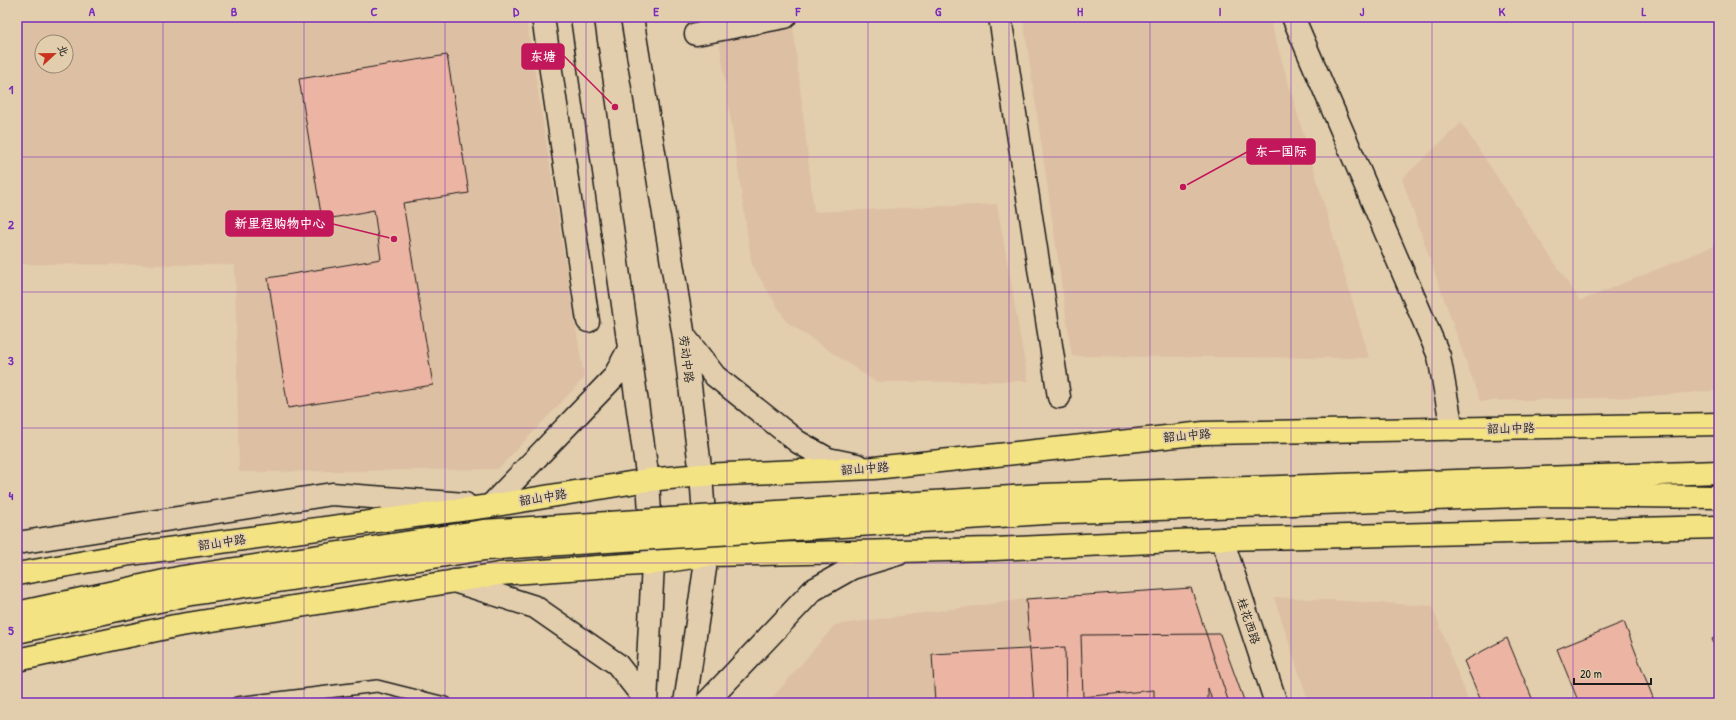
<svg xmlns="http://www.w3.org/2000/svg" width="1736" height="720" font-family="'Patrick Hand','LXGW WenKai TC',sans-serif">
<rect width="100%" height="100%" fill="#e2cdac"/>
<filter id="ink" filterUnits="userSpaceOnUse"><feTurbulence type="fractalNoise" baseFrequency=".025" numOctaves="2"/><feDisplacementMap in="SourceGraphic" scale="8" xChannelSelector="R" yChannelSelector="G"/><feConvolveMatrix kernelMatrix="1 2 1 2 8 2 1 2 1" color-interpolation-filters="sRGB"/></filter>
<g filter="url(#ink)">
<path fill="#ddbfa3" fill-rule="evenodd" d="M17 17H526L584 378 498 469 239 472 235 265 17 264ZM42 42H66V66H42Z
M716 17H792L814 212 997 204 1028 381 876 382 787 322 752 265Z
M1023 17H1269L1369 358 1072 356Z
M1461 123 1580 301 1719 244V390L1639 397 1480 401 1402 179Z
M1274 597 1432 606 1469 703H1309Z
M1026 599 1034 703H768L835 625Z"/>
<path fill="#ecb4a3" stroke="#1c1c1c" d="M447 55 469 193 403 203 433 385 288 408 268 278 381 259 374 210 322 220 299 79Z
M1191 588 1229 703H1034L1026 599Z
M1624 622 1655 703H1579L1557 649Z
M1220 634 1245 703H1213L1208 688V703H1154V690L1083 697 1081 635Z
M1719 636V656L1712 639Z
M1507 638 1534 703H1482L1464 661Z
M1065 647 1066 703H935L932 654Z"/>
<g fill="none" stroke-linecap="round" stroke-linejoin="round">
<defs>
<path id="service" d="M237 703 377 686 445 703"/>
<path id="minor" d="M543 17 588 321
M1000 17 1059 397
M1293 17 1439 356 1452 429
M696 34 785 17"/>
<path id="tertiary" d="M1222 539 1276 703
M17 543 332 494 465 504"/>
<path id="secondary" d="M582 17 648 480 653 563 646 703
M632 17 684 337 701 475 707 555 685 703
M685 337 715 376 798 442 828 459 857 465
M490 506 614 377 629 349
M454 581 535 607 617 664 646 701
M706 703 813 590 852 568 898 554"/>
<path id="primary" d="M17 574 130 554 490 506 648 480 701 475 874 468 1204 433 1719 424
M17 660 175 626 499 574 653 563 707 555 994 549 1222 539 1719 527"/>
</defs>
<use href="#service" stroke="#1c1c1c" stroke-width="14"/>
<use href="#minor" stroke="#1c1c1c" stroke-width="25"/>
<use href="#tertiary" stroke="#1c1c1c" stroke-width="25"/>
<use href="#secondary" stroke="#1c1c1c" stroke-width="25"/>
<use href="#primary" stroke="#1c1c1c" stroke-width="25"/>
<use href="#service" stroke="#e2cdac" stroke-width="11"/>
<use href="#minor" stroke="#e2cdac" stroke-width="22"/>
<use href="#tertiary" stroke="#e2cdac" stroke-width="22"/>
<use href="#secondary" stroke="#e2cdac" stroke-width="22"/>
<use href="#primary" stroke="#f4e382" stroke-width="22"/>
<defs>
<path id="primary-bridge" d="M17 613 183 577 483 531 1043 495 1719 472
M17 632 186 595 485 549 1044 513 1548 495 1719 497"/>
</defs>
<use href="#primary-bridge" stroke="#1c1c1c" stroke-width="25" stroke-linecap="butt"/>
<use href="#primary-bridge" stroke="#f4e382" stroke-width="22"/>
</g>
</g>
<path fill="none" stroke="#7b2cbf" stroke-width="1" stroke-opacity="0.55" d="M163 17V703M304 17V703M445 17V703M586 17V703M727 17V703M868 17V703M1009 17V703M1150 17V703M1291 17V703M1432 17V703M1573 17V703M17 157H1719M17 292H1719M17 428H1719M17 563H1719"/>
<g text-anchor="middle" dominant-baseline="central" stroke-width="3.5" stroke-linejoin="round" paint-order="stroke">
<g font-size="12" fill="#1c1c1c" stroke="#e2cdac">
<text transform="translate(687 359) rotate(83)">劳动中路</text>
<text transform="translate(1511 428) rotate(-1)">韶山中路</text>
<text transform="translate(1187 435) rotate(-5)">韶山中路</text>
<text transform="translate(865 468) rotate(-4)">韶山中路</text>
<text transform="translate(543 497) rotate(-9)">韶山中路</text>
<text transform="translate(222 542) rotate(-8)">韶山中路</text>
<text transform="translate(1249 621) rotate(72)">桂花西路</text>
</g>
</g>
<path fill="none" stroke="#c2185b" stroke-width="1.5" d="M615 107L564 56M1183 187L1247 152M394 239L333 224"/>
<g fill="#c2185b" stroke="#e2cdac" stroke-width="1.5">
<circle cx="615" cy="107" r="4"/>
<circle cx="1183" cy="187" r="4"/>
<circle cx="394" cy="239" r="4"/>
</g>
<g fill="#c2185b" stroke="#c2185b" stroke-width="1.5">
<rect x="522" y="44" width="42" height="25" rx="4"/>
<rect x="1247" y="139" width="68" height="25" rx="4"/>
<rect x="226" y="211" width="107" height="25" rx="4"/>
</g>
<g font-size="13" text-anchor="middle" font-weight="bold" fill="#fff">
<text x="543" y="61">东塘</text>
<text x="1281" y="156">东一国际</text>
<text x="280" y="228">新里程购物中心</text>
</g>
<rect width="1736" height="720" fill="none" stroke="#e2cdac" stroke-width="44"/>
<g transform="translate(54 54) rotate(68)"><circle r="19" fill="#e2cdac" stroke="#938672"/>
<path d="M0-3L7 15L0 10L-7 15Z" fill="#c8321e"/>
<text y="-6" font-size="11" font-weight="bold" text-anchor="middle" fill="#1c1c1c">北</text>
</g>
<path d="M1574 678v6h77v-6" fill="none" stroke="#1c1c1c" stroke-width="2"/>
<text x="1580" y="678" font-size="12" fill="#1c1c1c" stroke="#e2cdac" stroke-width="3" paint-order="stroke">20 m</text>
<rect x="22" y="22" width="1692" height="676" fill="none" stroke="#7b2cbf" stroke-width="1.5"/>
<g font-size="13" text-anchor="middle" font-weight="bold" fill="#7b2cbf">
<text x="92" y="16">A</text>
<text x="234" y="16">B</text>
<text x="374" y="16">C</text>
<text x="516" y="16">D</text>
<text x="656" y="16">E</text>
<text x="798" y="16">F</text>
<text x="938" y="16">G</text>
<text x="1080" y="16">H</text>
<text x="1220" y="16">I</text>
<text x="1362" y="16">J</text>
<text x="1502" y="16">K</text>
<text x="1644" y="16">L</text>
<text x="11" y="94">1</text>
<text x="11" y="229">2</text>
<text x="11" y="365">3</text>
<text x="11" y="500">4</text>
<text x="11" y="635">5</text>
</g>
</svg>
